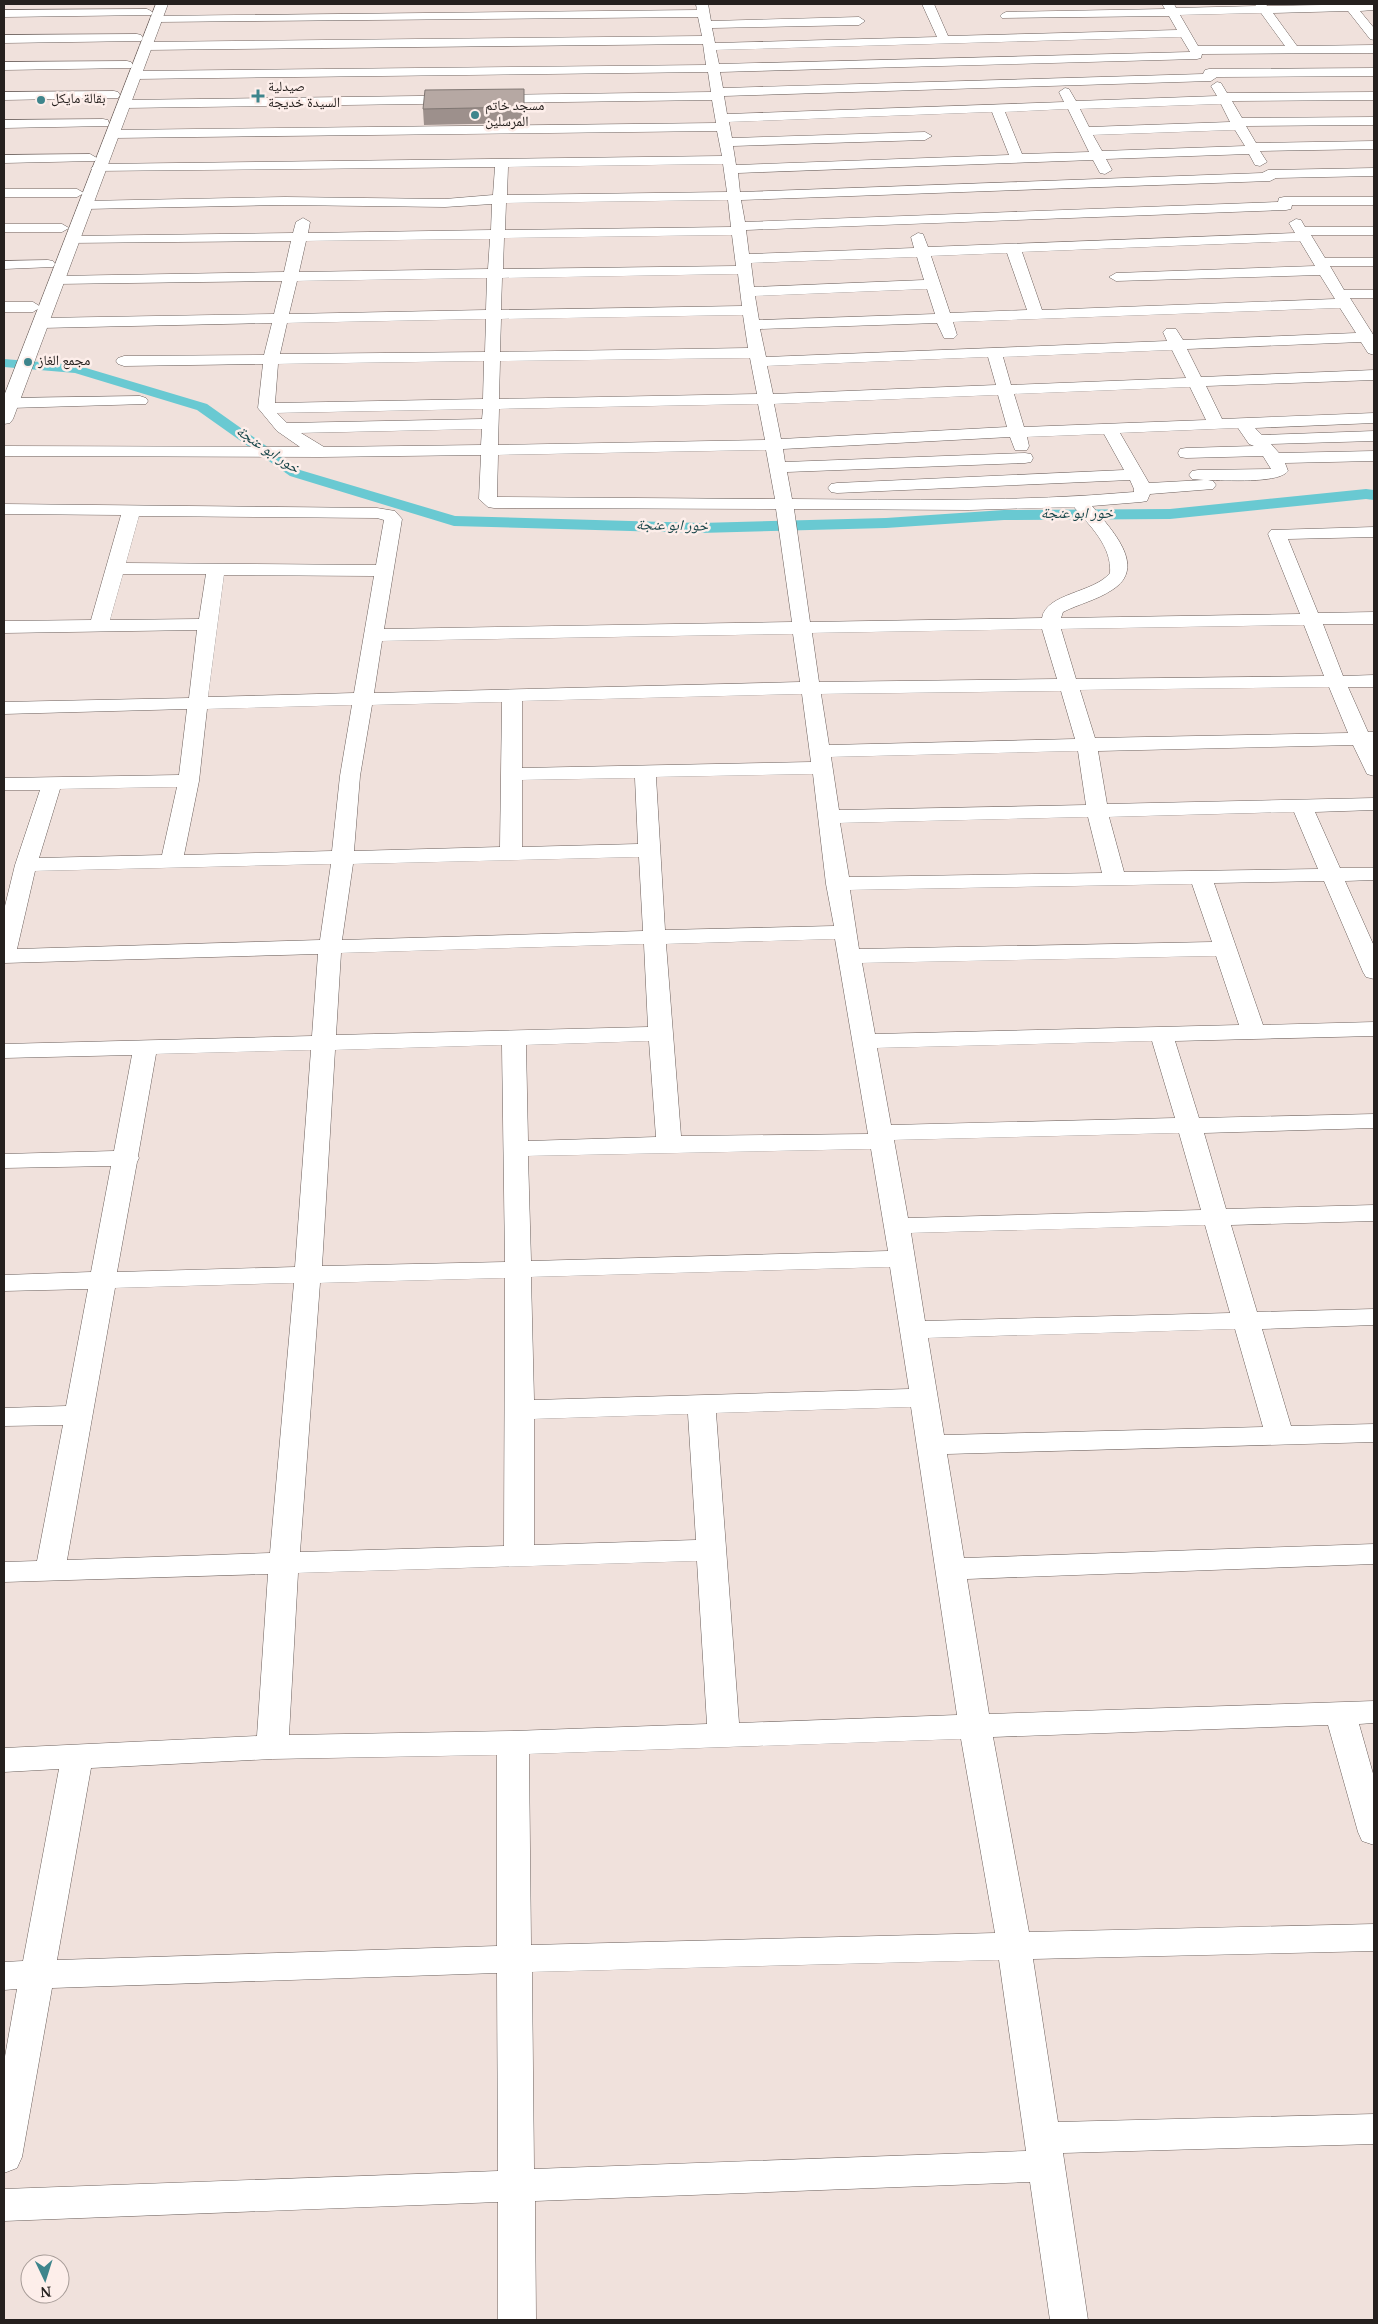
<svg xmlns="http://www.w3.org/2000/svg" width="1378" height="2324" font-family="Georgia,'Noto Naskh Arabic',serif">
<rect width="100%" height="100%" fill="#f0e1dc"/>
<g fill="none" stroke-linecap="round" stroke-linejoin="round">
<path fill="#69c9d2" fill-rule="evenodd" d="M4 359 76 365 207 404 300 470 455 516 700 523 886 518 1004 510 1170 509 1366 489 1374 490V500L1366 499 1170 519 1004 520 886 528 700 533 454 526 290 476 197 410 75 373 4 367Z"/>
<defs>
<path id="minor" d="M696 4H708L711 21 859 17 865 21 859 25 712 28 715 43 937 37 922 4H934L948 36 1177 30 1169 16 1002 18 1000 16 1002 14 1006 12 1165 9 1162 4H1174L1176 8 1256 6 1254 4H1266L1267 6 1374 4V10L1360 11 1374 28V40L1370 39 1348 11 1273 13 1297 46 1374 45V53L1202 54 1201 58 1197 59 720 72 723 88 1203 74 1205 70 1209 69 1374 68V76L1217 77 1211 81 724 96 727 114 1064 102 1059 92 1065 88 1069 89 1076 101 1217 96 1211 86 1217 82 1221 83 1227 93 1374 92V100L1232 101 1242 118 1374 117V125L1246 126 1256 143 1374 141V149L1260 151 1267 162 1260 166 1255 165 1249 154 1106 159 1112 170 1105 174 1100 173 1093 160 738 173 740 192 1262 173 1268 170 1374 168V176L1276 178 1270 181 741 200 745 222 1278 202 1279 198 1284 197H1374V205H1292L1291 209 1286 210 746 230 749 254 914 248 911 237 918 233 923 234 928 247 1295 233 1289 223 1296 219 1301 220 1305 227H1374V235H1311L1325 258H1374V266H1330L1344 290H1374V298H1350L1374 336V355L1368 353 1361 342 1187 349 1201 377 1374 370V380L1206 386 1222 419 1374 413V423L1255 428 1262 435 1374 431V441L1271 444 1279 453 1374 451V461L1285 463 1288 471C1279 484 1224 480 1208 480L1213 481 1216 485 1213 489 1150 494 1147 501 1141 502 1092 506C1110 528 1149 567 1112 590 1097 600 1079 604 1063 612L1061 618 1300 614 1268 534 1271 530 1374 527V537L1288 539 1318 613 1374 612V624H1323L1343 676 1374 675V687H1348L1368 732H1374V776L1367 774 1353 745 1098 751 1107 804 1374 798V810L1315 812 1340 868H1374V880L1345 881 1374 946V979L1366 977 1363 972 1324 881 1214 883 1263 1025 1374 1022V1036L1175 1041 1199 1118 1374 1114V1128L1204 1133 1226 1209 1374 1205V1221L1231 1225 1257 1312 1374 1309V1325L1262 1329 1291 1426 1374 1424V1442L947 1454 964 1558 1374 1544V1564L967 1579 989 1714 1374 1701V1723L1359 1724 1374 1777V1845L1362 1841 1358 1832 1328 1725 993 1737 1029 1932 1374 1924V1951L1033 1959 1058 2122 1374 2114V2144L1063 2153 1088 2320H1050L1030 2182 535 2201 536 2320H498V2202L4 2221V2189L498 2171 497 1973 52 1988 22 2157 17 2168 4 2173V2062L17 1989 4 1990V1962L23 1961 59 1769 4 1772V1748L257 1736 268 1574 4 1582V1562L37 1561 63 1425 4 1426V1408L66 1406 88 1289 4 1291V1275L91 1272 111 1166 4 1168V1154L114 1151 132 1055 4 1058V1044L312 1036 318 954 4 963V910L15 865 40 790H4V778L179 775 187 709 4 714V702L189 698 197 630 4 633V621L91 620 121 515 4 514V504L377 508 395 511 402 519 384 629 792 622 776 509 494 508 488 507 479 499 481 455 320 457 4 456V446L300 447 277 431 258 408 263 364 124 366 118 364 116 361 118 358 124 356 264 355 272 323 41 328 36 326 33 323 36 320 41 318 274 314 282 281 56 284 49 280 56 276 284 272 291 241 67 243 65 240 72 236 293 233 296 222 303 218 310 222 308 233 491 230 492 204 445 207 285 205 85 209 78 205 85 201 285 197 445 199 493 195 495 167 93 171 91 168 98 164 722 156 717 131 113 138 106 134 113 130 716 123 712 100 123 108 117 104 123 100 711 92 708 72 135 79 129 75 135 71 706 65 703 44 145 50 139 46 145 42 702 36 698 17 156 22 152 20 150 18 152 16 697 10ZM1261 13 1285 46H1198L1180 15ZM1181 37 1190 52 719 64 716 50ZM1221 104 1230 122 1089 127 1080 109ZM1068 109 1089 152 1022 154 1005 112ZM992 112 1009 155 736 165 733 146 925 140 932 136 925 132 732 138 729 122ZM1235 130 1245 146 1102 151 1093 135ZM723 164 727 192 507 195 508 167ZM728 200 731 227 505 230 506 203ZM732 235 736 266 503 269 504 238ZM490 239 488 269 299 272 306 241ZM1300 241 1315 266 1116 273 1109 277 1116 281 1320 275 1335 299 1042 310 1022 252ZM1007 253 1027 310 950 313 931 256ZM917 257 924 280 754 287 751 263ZM738 274 742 306 501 310 502 278ZM487 278 486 310 289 314 297 281ZM927 289 935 314 759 320 755 296ZM1340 308 1356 333 1183 340 1176 329H1166L1163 332 1167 341 766 357 760 329 937 323 944 338H954L957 335 953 322ZM743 315 748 348 500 352 501 319ZM486 319 485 352 280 354 287 323ZM1172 350 1186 378 1011 385 1003 357ZM988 357 996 385 773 394 767 366ZM750 358 757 394 499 399 500 361ZM484 361 483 399 275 403 278 364ZM1190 387 1206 420 1024 427 1014 394ZM998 395 1007 427 781 439 774 404ZM758 404 765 440 498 445 499 409ZM483 409 482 419 287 423 277 413ZM1238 428 1249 444 1254 446 1186 448 1180 449 1178 453 1180 457 1186 458 1263 456 1271 469 1198 470 1192 471 1189 475 1192 479 1204 480 1149 483 1120 433ZM482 429 481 445 324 447 301 433ZM1104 434 1124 470 837 483 831 484 828 488 831 492 837 493 1130 480 1134 489V492C1020 502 906 500 792 499L787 472 1025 463 1031 462 1033 458 1031 454 1025 453 785 462 783 449 1010 437 1015 450H1027L1029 446 1027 437ZM766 450 775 499 497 497 498 455ZM1074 507C1090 526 1112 546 1110 573 1094 593 1046 593 1042 618L810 622 794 509 969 510ZM139 516 377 518 384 520 376 565 126 563ZM123 574H206L199 619 110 620ZM224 575 374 576 354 693 208 697ZM1304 625 1324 676 1076 679 1061 629ZM1042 629 1057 679 819 682 812 633ZM793 634 800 682 374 693 382 641ZM1329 687 1348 733 1095 738 1080 690ZM1061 691 1075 739 829 745 821 694ZM802 694 811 762 522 768V701ZM502 702 500 847 354 851 360 776 372 705ZM352 705 340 776 332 851 184 855 199 781 207 709ZM1078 751 1086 805 839 810 831 757ZM813 774 826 884 834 926 665 930 656 777ZM635 778 638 844 522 847V780ZM177 787 162 855 39 858 60 789ZM1294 812 1318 869 1124 872 1109 817ZM1088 817 1102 873 849 877 840 823ZM639 857 643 931 342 940 353 864ZM331 864 320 940 17 949 35 871ZM1192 884 1212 942 859 949 850 890ZM835 939 868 1134 681 1136 666 944ZM644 944 648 1027 336 1035 341 953ZM1216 956 1239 1025 875 1034 862 963ZM649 1041 656 1137 528 1141 526 1045ZM1152 1041 1175 1118 891 1125 877 1048ZM502 1045 505 1262 322 1266 335 1050ZM311 1050 295 1267 117 1272 137 1162 139 1158 138 1156 156 1054ZM1179 1133 1201 1210 908 1218 894 1140ZM871 1149 888 1251 531 1261 528 1156ZM1205 1225 1230 1313 925 1321 911 1233ZM890 1267 909 1389 534 1400 531 1277ZM505 1278 504 1546 300 1552 320 1283ZM294 1283 270 1553 67 1560 115 1288ZM1235 1329 1263 1427 944 1435 928 1338ZM911 1407 957 1715 739 1723 716 1413ZM688 1414 696 1540 534 1545V1419ZM697 1561 707 1724 513 1731 289 1735 298 1573ZM961 1739 995 1933 531 1945 529 1754ZM497 1755V1946L57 1960 91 1768 272 1759ZM999 1960 1026 2151 534 2169 532 1972Z
M147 9 151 11 153 13 151 15 4 17V10Z
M137 34 141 35 143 38 141 41 4 43V35Z
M127 61 131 62 133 65 131 68 4 70V62Z
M114 91 118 92 120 95 118 98 4 100V92Z
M103 119 108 120 109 123 108 126 4 128V120Z
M90 154 97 158 95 161 4 163V155Z
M4 189H77L84 193 77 197H4Z
M4 224H62L69 228 62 232H4Z
M48 260 53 261 55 264 53 267 4 269V261Z
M4 302H33L41 307 33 312H4Z
M140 396 146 398 148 401 146 404 10 408 4 406V400L10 398Z"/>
<path id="major" d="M156 4H168L13 419 10 423 4 424V396Z"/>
</defs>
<use href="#minor" stroke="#6c605c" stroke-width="1"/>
<use href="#major" stroke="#6c605c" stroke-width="1"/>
<use href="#minor" fill="#fff" fill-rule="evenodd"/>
<use href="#major" fill="#fff" fill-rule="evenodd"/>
</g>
<path fill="#9d908c" d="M524 89V123L424 125 423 109Z"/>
<path fill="#b6a8a3" stroke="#7f7672" d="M524 89V107L423 109 425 90Z"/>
<g fill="#3e858c" stroke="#fdeeea" stroke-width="2">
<path d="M255.5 88.5h5v5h5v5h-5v5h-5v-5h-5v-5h5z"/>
<circle cx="41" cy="100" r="5"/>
<circle cx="475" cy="115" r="5"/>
<circle cx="28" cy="362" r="5"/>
</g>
<g text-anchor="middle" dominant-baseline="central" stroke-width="5" stroke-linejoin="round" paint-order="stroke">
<g font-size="14" fill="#25201e" stroke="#fdeeea" text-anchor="start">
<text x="268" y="88">صيدلية<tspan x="268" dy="16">السيدة خديجة</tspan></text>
<text x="51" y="100">بقالة مايكل</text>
<text x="485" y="107">مسجد خاتم<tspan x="485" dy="16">المرسلين</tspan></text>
<text x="38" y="362">مجمع الغاز</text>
</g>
<g font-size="15" font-style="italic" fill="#184549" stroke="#fdeeea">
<text transform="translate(267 451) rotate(34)">خور ابو عنجة</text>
<text x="1077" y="515">خور ابو عنجة</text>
<text transform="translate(672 527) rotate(1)">خور ابو عنجة</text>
</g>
</g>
<rect width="1378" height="2324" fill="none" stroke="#25201e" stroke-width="10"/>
<g transform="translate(45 2279) rotate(176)"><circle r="24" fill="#fdeeea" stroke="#a79c98"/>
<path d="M0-4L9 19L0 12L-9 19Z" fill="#3e858c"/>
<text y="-8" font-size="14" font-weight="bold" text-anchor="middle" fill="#25201e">N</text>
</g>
</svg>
